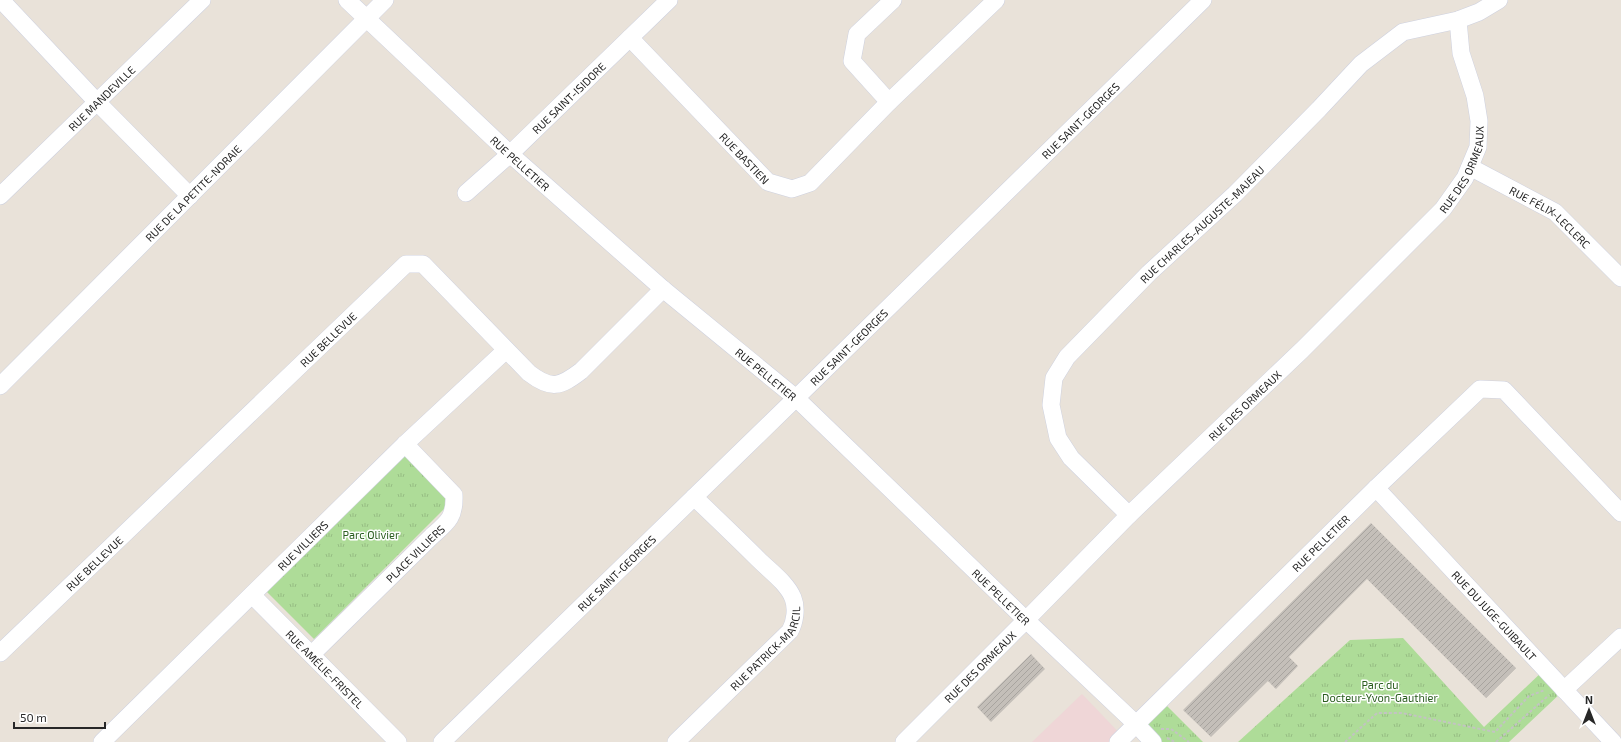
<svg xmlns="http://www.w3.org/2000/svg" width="1621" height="742" font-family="'Exo 2',sans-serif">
<defs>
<pattern id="park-tufts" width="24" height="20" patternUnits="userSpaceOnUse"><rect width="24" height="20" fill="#aedc98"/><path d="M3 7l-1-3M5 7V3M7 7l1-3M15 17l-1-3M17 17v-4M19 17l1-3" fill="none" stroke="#96bd83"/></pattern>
<pattern id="building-hatch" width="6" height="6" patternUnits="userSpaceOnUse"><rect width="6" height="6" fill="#c4bfb9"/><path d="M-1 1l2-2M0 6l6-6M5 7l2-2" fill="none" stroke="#a8a49f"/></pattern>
</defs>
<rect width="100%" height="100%" fill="#e9e2d9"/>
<path fill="#efd6d7" d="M1082 694 1128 742H1032Z"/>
<path fill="url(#park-tufts)" d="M404 452 453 500 314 639 266 591Z
M1403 638 1484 727 1545 669 1564 690 1509 742H1238L1350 640Z
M1161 700 1203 742H1156L1136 724Z"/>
<path fill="url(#building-hatch)" d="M1371 523 1516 668 1486 698 1367 579 1289 657 1298 666 1276 689 1268 681 1211 737 1183 710Z
M1031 654 1045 669 991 722 977 707Z"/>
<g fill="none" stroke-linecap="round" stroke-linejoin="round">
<defs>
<g id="minor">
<path id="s1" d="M347 0 510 154 663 289 796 398 1026 620 1136 724 1153 742"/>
<path d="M0 1 1 0 96 101 190 196"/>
<path id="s2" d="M630 38 768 182 792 189 810 183 889 102 996 0"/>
<path d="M889 102 852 61 857 34 893 0"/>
<path id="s3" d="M1470 167 1555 212 1621 278"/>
<path id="s4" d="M466 193 510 154 669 0"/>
<path id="s5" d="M0 196 202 0"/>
<path id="s6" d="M0 386 385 0"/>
<path id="s7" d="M1376 488 1613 742"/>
<path id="s8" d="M1129 515 1071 458 1058 438 1051 405 1054 378 1067 357 1149 273 1235 194 1319 109 1361 64 1403 32 1458 20 1479 12 1499 0"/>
<path id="s9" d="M252 595 398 742"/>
<path id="s10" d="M0 653 406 264H423L529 373C551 390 560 387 581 371L663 289"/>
<path id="s11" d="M312 654 432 536C448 522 455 517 454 495L405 444"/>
<path d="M1564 690 1621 637"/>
<path id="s12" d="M102 742 405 444 506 350"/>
<path id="s13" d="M442 742 796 398 1203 0"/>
<path id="s14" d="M676 742 790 631C795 622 797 608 793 598 787 583 770 571 758 559 737 538 716 518 694 497"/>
<path id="s15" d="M904 742 1026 620 1129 515 1302 350 1443 209 1465 178 1478 147 1479 121 1475 96 1461 53 1458 20"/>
<path id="s16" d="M1118 742 1376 488 1480 389 1504 390 1621 513"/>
</g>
</defs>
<use href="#minor" stroke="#ced1df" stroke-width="18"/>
<path stroke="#c3c3c3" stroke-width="2" stroke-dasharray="3 2" stroke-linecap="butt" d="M1161 729H1171L1189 742
M1167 738 1175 742
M1345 742 1377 713H1402L1495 732 1529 696 1545 690
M1496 742 1549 695"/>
<use href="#minor" stroke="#fff" stroke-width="17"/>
</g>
<g text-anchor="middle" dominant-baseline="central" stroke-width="3" stroke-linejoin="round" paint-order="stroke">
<g font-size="11" fill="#272727" stroke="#fff">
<text stroke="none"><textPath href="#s5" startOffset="141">RUE MANDEVILLE</textPath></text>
<text stroke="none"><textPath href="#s4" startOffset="140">RUE SAINT-ISIDORE</textPath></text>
<text stroke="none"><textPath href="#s13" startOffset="891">RUE SAINT-GEORGES</textPath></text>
<text stroke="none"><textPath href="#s2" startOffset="166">RUE BASTIEN</textPath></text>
<text stroke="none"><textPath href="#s1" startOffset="238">RUE PELLETIER</textPath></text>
<text stroke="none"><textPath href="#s15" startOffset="803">RUE DES ORMEAUX</textPath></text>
<text stroke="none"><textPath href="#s6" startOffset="273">RUE DE LA PETITE-NORAIE</textPath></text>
<text stroke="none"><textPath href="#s3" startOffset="95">RUE FÉLIX-LECLERC</textPath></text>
<text stroke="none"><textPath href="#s8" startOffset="380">RUE CHARLES-AUGUSTE-MAJEAU</textPath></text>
<text stroke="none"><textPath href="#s10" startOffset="454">RUE BELLEVUE</textPath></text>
<text stroke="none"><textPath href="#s13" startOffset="567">RUE SAINT-GEORGES</textPath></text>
<text stroke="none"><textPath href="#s1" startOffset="562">RUE PELLETIER</textPath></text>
<text stroke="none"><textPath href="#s15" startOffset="479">RUE DES ORMEAUX</textPath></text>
<text stroke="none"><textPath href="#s16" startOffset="284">RUE PELLETIER</textPath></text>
<text stroke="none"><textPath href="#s12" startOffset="281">RUE VILLIERS</textPath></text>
<text stroke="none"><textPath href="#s11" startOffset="144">PLACE VILLIERS</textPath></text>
<text stroke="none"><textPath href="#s10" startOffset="130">RUE BELLEVUE</textPath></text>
<text stroke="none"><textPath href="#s13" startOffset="243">RUE SAINT-GEORGES</textPath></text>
<text stroke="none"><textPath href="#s1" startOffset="886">RUE PELLETIER</textPath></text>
<text stroke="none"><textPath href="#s7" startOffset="174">RUE DU JUGE-GUIBAULT</textPath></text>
<text stroke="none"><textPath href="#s14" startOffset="131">RUE PATRICK-MARCIL</textPath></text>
<text stroke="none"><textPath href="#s15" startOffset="107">RUE DES ORMEAUX</textPath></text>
<text stroke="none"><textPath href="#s9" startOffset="104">RUE AMÉLIE-FRISTEL</textPath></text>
</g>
<g font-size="11" fill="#2a5d1e" stroke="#fff">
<text x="371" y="534">Parc Olivier</text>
<text x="1380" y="684">Parc du<tspan x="1380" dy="13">Docteur-Yvon-Gauthier</tspan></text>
</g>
</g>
<g transform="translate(1589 710)" stroke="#ffffff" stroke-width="3" paint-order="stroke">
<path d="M0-3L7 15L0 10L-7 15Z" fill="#272727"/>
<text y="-6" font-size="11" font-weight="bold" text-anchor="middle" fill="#272727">N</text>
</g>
<path d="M14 722v6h91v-6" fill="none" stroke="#272727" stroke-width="2"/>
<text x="20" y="722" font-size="12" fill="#272727" stroke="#ffffff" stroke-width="3" paint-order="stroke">50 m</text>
</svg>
